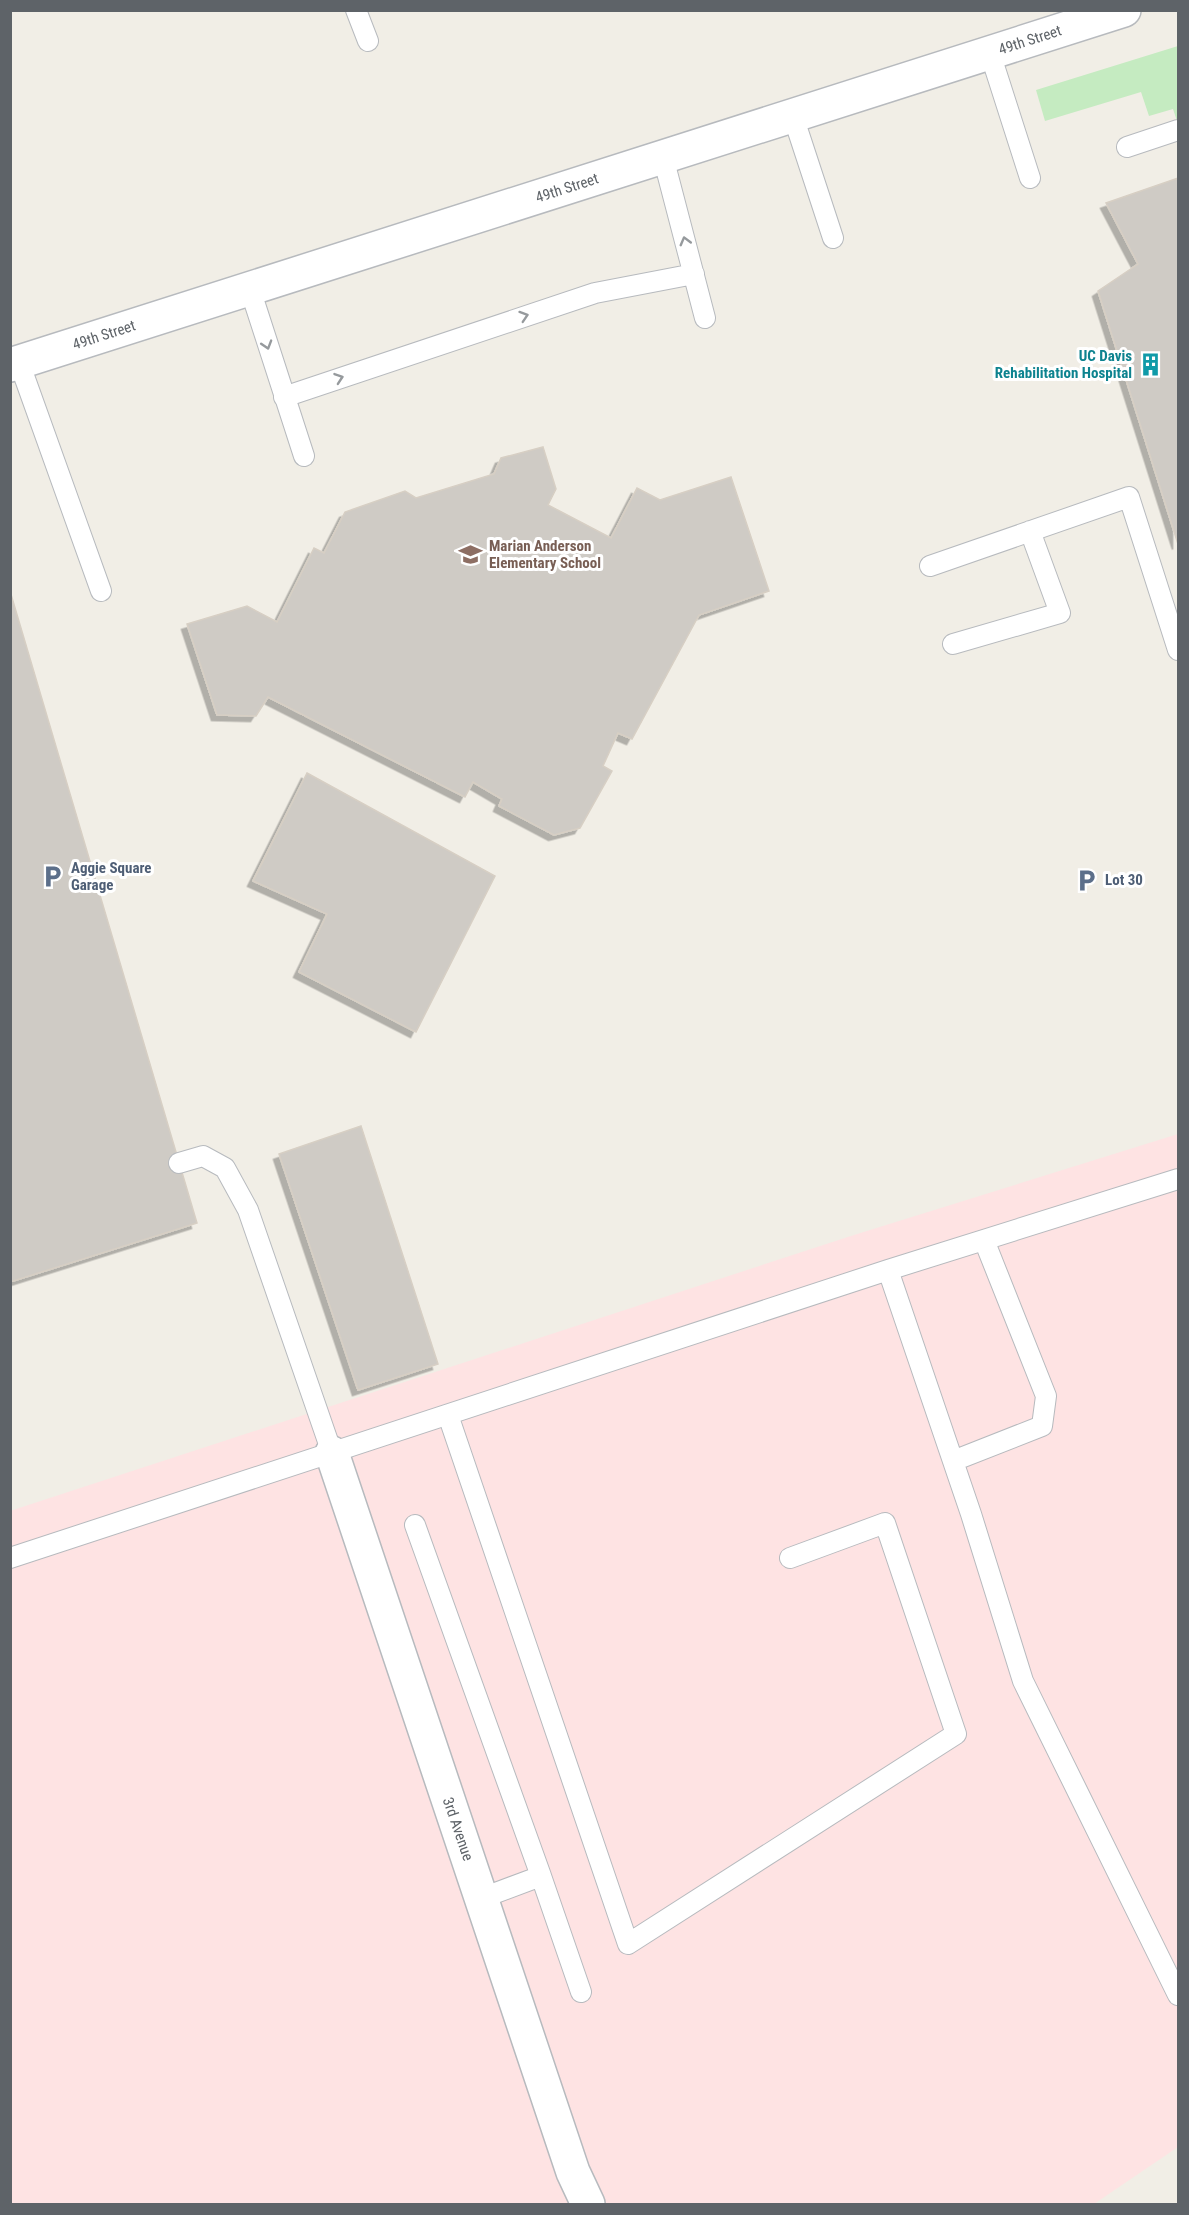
<svg xmlns="http://www.w3.org/2000/svg" width="1189" height="2215" font-family="'Roboto Condensed',sans-serif">
<defs>
<filter id="shadow"><feDropShadow dx="-5.5" dy="5.5" stdDeviation="0" flood-color="#0004"/></filter>
</defs>
<rect width="100%" height="100%" fill="#f1eee6"/>
<path fill="#fee3e3" d="M1178 1134V2147L1094 2204H11L10 1511 854 1235Z"/>
<path fill="#c5ebc1" d="M1178 46V124L1173 109 1149 116 1141 92 1045 121 1036 90Z"/>
<path fill="#cfcbc5" stroke="#d7cfc4" stroke-width="1.5" filter="url(#shadow)" d="M1178 178V544L1098 291 1138 264 1106 203Z
M543 447 556 489 548 505 611 538 637 488 660 500 731 477 769 591 699 615 632 739 618 733 603 766 612 771 580 828 554 835 499 806 502 799 473 782 465 797 268 697 256 716 217 715 187 624 247 606 277 622 314 548 324 553 345 512 405 491 416 498 494 474 501 458Z
M10 591 197 1223 10 1282Z
M307 773 495 876 416 1032 299 972 327 914 253 881Z
M361 1126 438 1364 358 1390 279 1154Z"/>
<g fill="none" stroke-linecap="round" stroke-linejoin="round">
<defs>
<path id="lane" d="M356 10 368 41
M990 53 1030 178
M793 116 833 238
M1127 147 1178 130
M663 157 705 318
M250 289 304 456
M19 362 101 591
M284 397 595 293 694 274
M930 566 1129 497 1178 650
M953 644 1060 613 1030 531
M179 1163 203 1156 225 1168 248 1210 332 1453
M888 1270 971 1514 1023 1681 1178 1995
M448 1415 628 1944 956 1734 885 1523 790 1558
M953 1461 1042 1426 1046 1396 984 1240
M415 1525 541 1876 482 1898
M10 1558 888 1270 1178 1179
M541 1876 581 1992"/>
<path id="street" d="M10 365 1124 10
M332 1453 573 2172 588 2204"/>
</defs>
<use href="#lane" stroke="#b7babe" stroke-width="22"/>
<use href="#street" stroke="#b7babe" stroke-width="36"/>
<use href="#lane" stroke="#fff" stroke-width="20"/>
<use href="#street" stroke="#fff" stroke-width="33"/>
</g>
<defs><path id="oneway-chevron" d="M-2-3.5L2.5 0L-2 3.5" fill="none" stroke-width="1.6" stroke-linecap="round" stroke-linejoin="round" transform="scale(1.5)"/></defs>
<g stroke="#969a9d">
<use href="#oneway-chevron" transform="translate(685 241) rotate(-105)"/>
<use href="#oneway-chevron" transform="translate(524 316) rotate(-18)"/>
<use href="#oneway-chevron" transform="translate(267 345) rotate(73)"/>
<use href="#oneway-chevron" transform="translate(339 378) rotate(-19)"/>
</g>
<defs>
<symbol id="building-bare" viewBox="-9 -9 18 18"><path d="M-4-6H4V6H1V3H-1V6H-4ZM-2.5-4.3h1.7v1.8h-1.7ZM.8-4.3h1.7v1.8H.8ZM-2.5-1h1.7V.8h-1.7ZM.8-1h1.7V.8H.8Z" fill="#0f9aa8" stroke="#fff" stroke-width="2.5" paint-order="stroke"/></symbol>
<symbol id="school-bare" viewBox="-9 -9 18 18"><path d="M0-5L7-2L0 1L-7-2ZM-4 1L0 2.5L4 1V4Q0 6-4 4Z" fill="#8d6e63" stroke="#fff" stroke-width="2.5" paint-order="stroke"/></symbol>
<symbol id="parking-bare" viewBox="-9 -9 18 18"><path d="M-3.5-5.5H1a3.5 3.5 0 0 1 0 7H-1V5.5H-3.5ZM-1-3.4V-.6H.8a1.4 1.4 0 0 0 0-2.8Z" fill="#5c6f8a" stroke="#fff" stroke-width="2.5" paint-order="stroke"/></symbol>
</defs>
<g fill-rule="evenodd">
<use href="#building-bare" x="1134" y="348" width="33" height="33"/>
<use href="#school-bare" x="454" y="538" width="33" height="33"/>
<use href="#parking-bare" x="36" y="860" width="33" height="33"/>
<use href="#parking-bare" x="1070" y="864" width="33" height="33"/>
</g>
<g text-anchor="middle" dominant-baseline="central" stroke-width="6" stroke-linejoin="round" paint-order="stroke">
<g font-size="15" fill="#5e6368" stroke="#fff">
<text transform="translate(1030 40) rotate(-18)">49th Street</text>
<text transform="translate(567 188) rotate(-18)">49th Street</text>
<text transform="translate(104 335) rotate(-18)">49th Street</text>
<text transform="translate(458 1829) rotate(71)">3rd Avenue</text>
</g>
<g font-size="15" font-weight="bold" fill="#0d838f" stroke="#fff" text-anchor="end">
<text x="1132" y="356">UC Davis<tspan x="1132" dy="17">Rehabilitation Hospital</tspan></text>
</g>
<g font-size="15" font-weight="bold" fill="#785e54" stroke="#fff" text-anchor="start">
<text x="489" y="546">Marian Anderson<tspan x="489" dy="17">Elementary School</tspan></text>
</g>
<g font-size="15" font-weight="bold" fill="#4e5e75" stroke="#fff" text-anchor="start">
<text x="71" y="868">Aggie Square<tspan x="71" dy="17">Garage</tspan></text>
<text x="1105" y="880">Lot 30</text>
</g>
</g>
<rect width="1189" height="2215" fill="none" stroke="#5e6368" stroke-width="24"/>
</svg>
